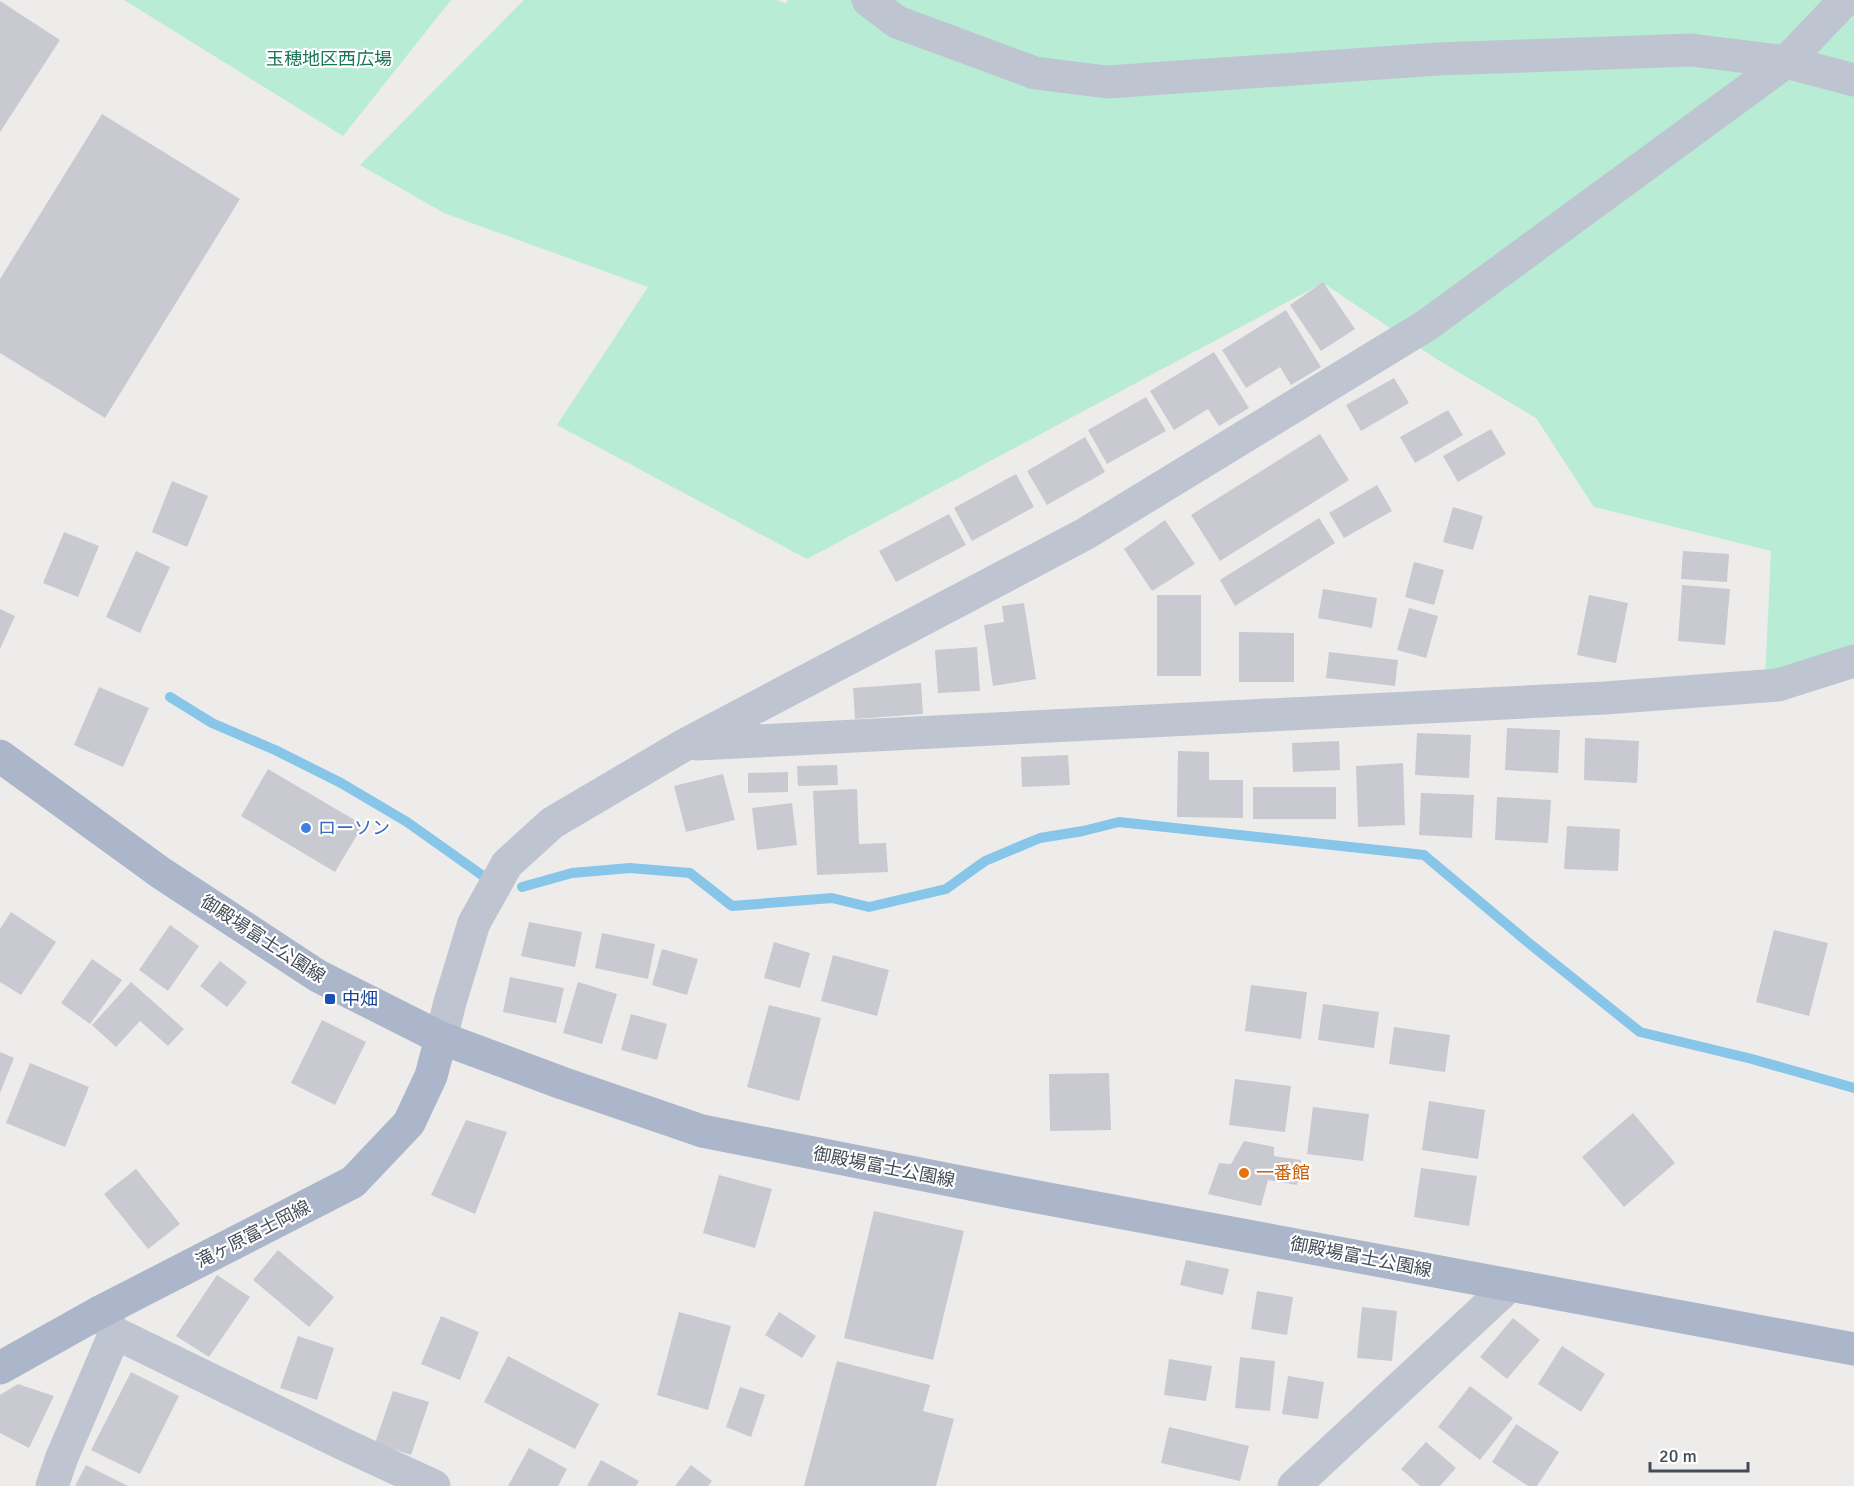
<svg xmlns="http://www.w3.org/2000/svg" width="1854" height="1486" font-family="Signika,'Noto Sans JP',sans-serif">
<rect width="100%" height="100%" fill="#eeeceb"/>
<path fill="#b9ecd4" d="M124 0H451L343 136Z
M524 0H778L786 4 788 0H1854V656L1765 681 1771 551 1594 507 1536 418 1438 360 1323 283 807 559 557 425 648 287 444 213 360 165Z"/>
<g fill="none" stroke-linecap="round" stroke-linejoin="round">
<path stroke="#87c6e9" stroke-width="10" d="M170 697 212 723 275 750 341 783 407 822 486 878
M522 887 572 873 630 868 690 873 732 906 832 898 869 907 946 889 985 861 1040 838 1083 831 1119 822 1424 855 1530 944 1640 1032 1752 1059 1854 1088"/>
</g>
<path fill="#c8c9d1" d="M0 1 60 40 0 132Z
M102 114 240 199 105 418 0 353V279Z
M1323 282 1355 329 1321 351 1290 305Z
M1286 310 1321 367 1291 385 1280 367 1246 388 1222 350Z
M1214 352 1249 408 1219 426 1208 409 1174 430 1150 391Z
M1394 378 1409 403 1361 431 1346 405Z
M1146 397 1166 431 1107 464 1088 430Z
M1448 410 1463 435 1415 463 1400 437Z
M1491 429 1506 454 1458 482 1443 456Z
M1320 434 1349 480 1220 561 1191 515Z
M1085 437 1105 472 1047 505 1027 471Z
M1016 474 1034 507 972 541 954 508Z
M172 481 208 496 187 547 152 532Z
M1377 485 1392 511 1344 538 1329 513Z
M1453 507 1483 516 1473 550 1443 542Z
M949 514 966 545 896 582 879 551Z
M1319 518 1335 543 1235 606 1220 580Z
M1165 520 1195 564 1152 591 1124 549Z
M64 532 99 546 78 597 43 583Z
M136 551 170 567 140 633 106 617Z
M1683 551 1729 554 1727 582 1681 579Z
M1414 562 1444 570 1434 605 1405 597Z
M1682 585 1730 589 1725 645 1678 641Z
M1323 589 1377 598 1372 628 1318 618Z
M1157 595H1201V676H1157Z
M1589 595 1628 603 1616 663 1577 655Z
M1024 603 1036 679 993 686 984 625 1004 622 1002 606Z
M1409 608 1438 616 1426 658 1397 650Z
M0 609 15 616 0 649Z
M1239 632 1294 633V682H1239Z
M977 647 980 691 938 693 935 650Z
M1329 652 1398 660 1395 686 1326 678Z
M921 683 923 714 855 719 853 688Z
M99 687 149 708 123 767 74 745Z
M1507 728 1560 730 1558 773 1505 770Z
M1417 733 1471 735 1469 778 1415 775Z
M1585 738 1639 741 1637 783 1584 780Z
M1339 741 1340 770 1293 772 1292 743Z
M1178 751 1209 752V780H1243V818L1177 817Z
M1068 755 1070 785 1022 787 1021 757Z
M1403 763 1405 825 1358 827 1356 766Z
M837 765 838 785 798 786 797 766Z
M268 769 363 825 335 872 241 816Z
M788 772V792L748 793V773Z
M723 774 735 820 686 832 674 786Z
M1253 787H1336V819H1253Z
M857 789 859 844 886 843 888 872 817 875 813 791Z
M1421 793 1474 795 1472 838 1419 835Z
M1497 797 1551 800 1548 843 1495 840Z
M792 803 797 845 757 850 752 808Z
M1567 826 1620 829 1618 871 1564 869Z
M11 912 56 942 21 995 0 982V929Z
M529 922 582 932 575 967 521 956Z
M170 925 199 946 168 991 139 970Z
M1774 930 1828 943 1809 1016 1756 1002Z
M602 933 655 944 648 979 595 968Z
M774 942 810 953 800 988 764 978Z
M662 949 698 959 687 995 652 985Z
M833 955 889 970 877 1016 821 1001Z
M92 959 122 980 90 1024 61 1003Z
M220 961 247 982 227 1007 200 986Z
M510 977 564 988 556 1023 503 1012Z
M131 982 184 1029 168 1046 140 1021 116 1047 92 1025Z
M578 982 617 994 602 1044 563 1033Z
M1251 985 1307 992 1301 1039 1245 1031Z
M1323 1004 1379 1012 1374 1048 1318 1040Z
M769 1005 821 1018 799 1101 747 1087Z
M631 1014 667 1024 657 1060 621 1050Z
M322 1020 366 1042 335 1105 291 1083Z
M1394 1027 1450 1035 1445 1072 1389 1064Z
M0 1052 14 1058 0 1093Z
M30 1063 89 1087 65 1147 6 1123Z
M1109 1073 1111 1130 1050 1131 1049 1074Z
M1235 1079 1291 1086 1285 1132 1229 1125Z
M1429 1101 1485 1110 1478 1159 1422 1150Z
M1313 1107 1369 1114 1363 1161 1307 1154Z
M1633 1113 1675 1163 1624 1207 1582 1157Z
M466 1120 507 1132 475 1214 431 1195Z
M1244 1141 1274 1147V1156L1301 1160 1297 1185 1268 1180 1261 1206 1208 1194 1219 1163 1231 1164Z
M1421 1168 1477 1176 1469 1226 1414 1217Z
M136 1169 180 1224 148 1249 104 1194Z
M719 1175 772 1189 755 1248 703 1233Z
M874 1211 964 1231 933 1360 844 1338Z
M278 1250 334 1297 309 1327 253 1280Z
M1186 1260 1229 1269 1223 1295 1180 1285Z
M217 1275 250 1297 209 1357 176 1336Z
M1257 1291 1293 1297 1287 1335 1251 1329Z
M1362 1307 1397 1311 1392 1361 1357 1358Z
M679 1312 731 1326 708 1410 657 1395Z
M779 1312 816 1336 802 1358 765 1335Z
M441 1316 479 1332 460 1380 421 1364Z
M1513 1318 1540 1340 1507 1379 1480 1357Z
M298 1336 334 1348 317 1400 280 1388Z
M1562 1346 1605 1374 1581 1412 1538 1384Z
M508 1356 599 1404 575 1449 484 1402Z
M1240 1357 1275 1361 1270 1411 1235 1408Z
M1169 1359 1212 1366 1206 1401 1164 1395Z
M837 1361 930 1385 923 1411 954 1419 936 1486H804Z
M131 1372 179 1396 140 1474 91 1450Z
M1288 1376 1324 1382 1318 1419 1282 1414Z
M18 1384 54 1396 29 1448 0 1433V1395Z
M1470 1386 1513 1418 1480 1460 1438 1427Z
M740 1387 765 1395 751 1437 726 1427Z
M393 1391 429 1402 411 1455 375 1443Z
M1516 1424 1559 1452 1537 1486H1528L1492 1462Z
M1169 1427 1249 1446 1240 1481 1161 1463Z
M1426 1442 1456 1468 1440 1486H1420L1401 1469Z
M529 1448 567 1469 558 1486H508Z
M601 1460 639 1481 636 1486H587Z
M86 1465 128 1486H75Z
M691 1465 712 1481 708 1486H675Z"/>
<g fill="none" stroke-linecap="round" stroke-linejoin="round">
<path stroke="#bec5d1" stroke-width="33" d="M868 0 897 22 1035 73 1107 82 1438 59 1691 50 1786 62 1854 80
M697 744 1605 698 1778 685 1854 661
M441 1038 450 1002 474 923 507 864 552 823 686 744 1085 534 1427 325 1786 62 1845 0
M100 1312 115 1333 341 1443 434 1486
M52 1486 62 1457 115 1333
M1294 1486 1510 1285"/>
<path stroke="#abb6ca" stroke-width="33" d="M0 756 161 873 318 976 441 1038 562 1083 702 1131 1016 1193 1854 1349
M0 1368 100 1312 353 1182 409 1123 431 1076 441 1038"/>
</g>
<circle fill="#3f7fe0" stroke="#fff" stroke-width="2" cx="306" cy="828" r="6"/>
<rect fill="#1a4fb4" stroke="#fff" stroke-width="2" x="324" y="993" width="12" height="12" rx="3"/>
<circle fill="#e8710a" stroke="#fff" stroke-width="2" cx="1244" cy="1173" r="6"/>
<g text-anchor="middle" dominant-baseline="central" stroke-width="4.5" stroke-linejoin="round" paint-order="stroke">
<g font-size="18" fill="#187654" stroke="#fff">
<text x="329" y="59">玉穂地区西広場</text>
</g>
<g font-size="18" fill="#366cbe" stroke="#fff" text-anchor="start">
<text x="318" y="828">ローソン</text>
</g>
<g font-size="18" fill="#444c58" stroke="#fff">
<text transform="translate(263 939) rotate(33)">御殿場富士公園線</text>
<text transform="translate(884 1167) rotate(11)">御殿場富士公園線</text>
<text transform="translate(253 1234) rotate(-27)">滝ヶ原富士岡線</text>
<text transform="translate(1361 1257) rotate(11)">御殿場富士公園線</text>
</g>
<g font-size="18" fill="#164399" stroke="#fff" text-anchor="start">
<text x="342" y="999">中畑</text>
</g>
<g font-size="18" fill="#c56008" stroke="#fff" text-anchor="start">
<text x="1256" y="1173">一番館</text>
</g>
</g>
<path d="M1650 1462v9h98v-9" fill="none" stroke="#444c58" stroke-width="3"/>
<text x="1659" y="1462" font-size="18" fill="#444c58" stroke="#ffffff" stroke-width="4.5" paint-order="stroke">20 m</text>
</svg>
